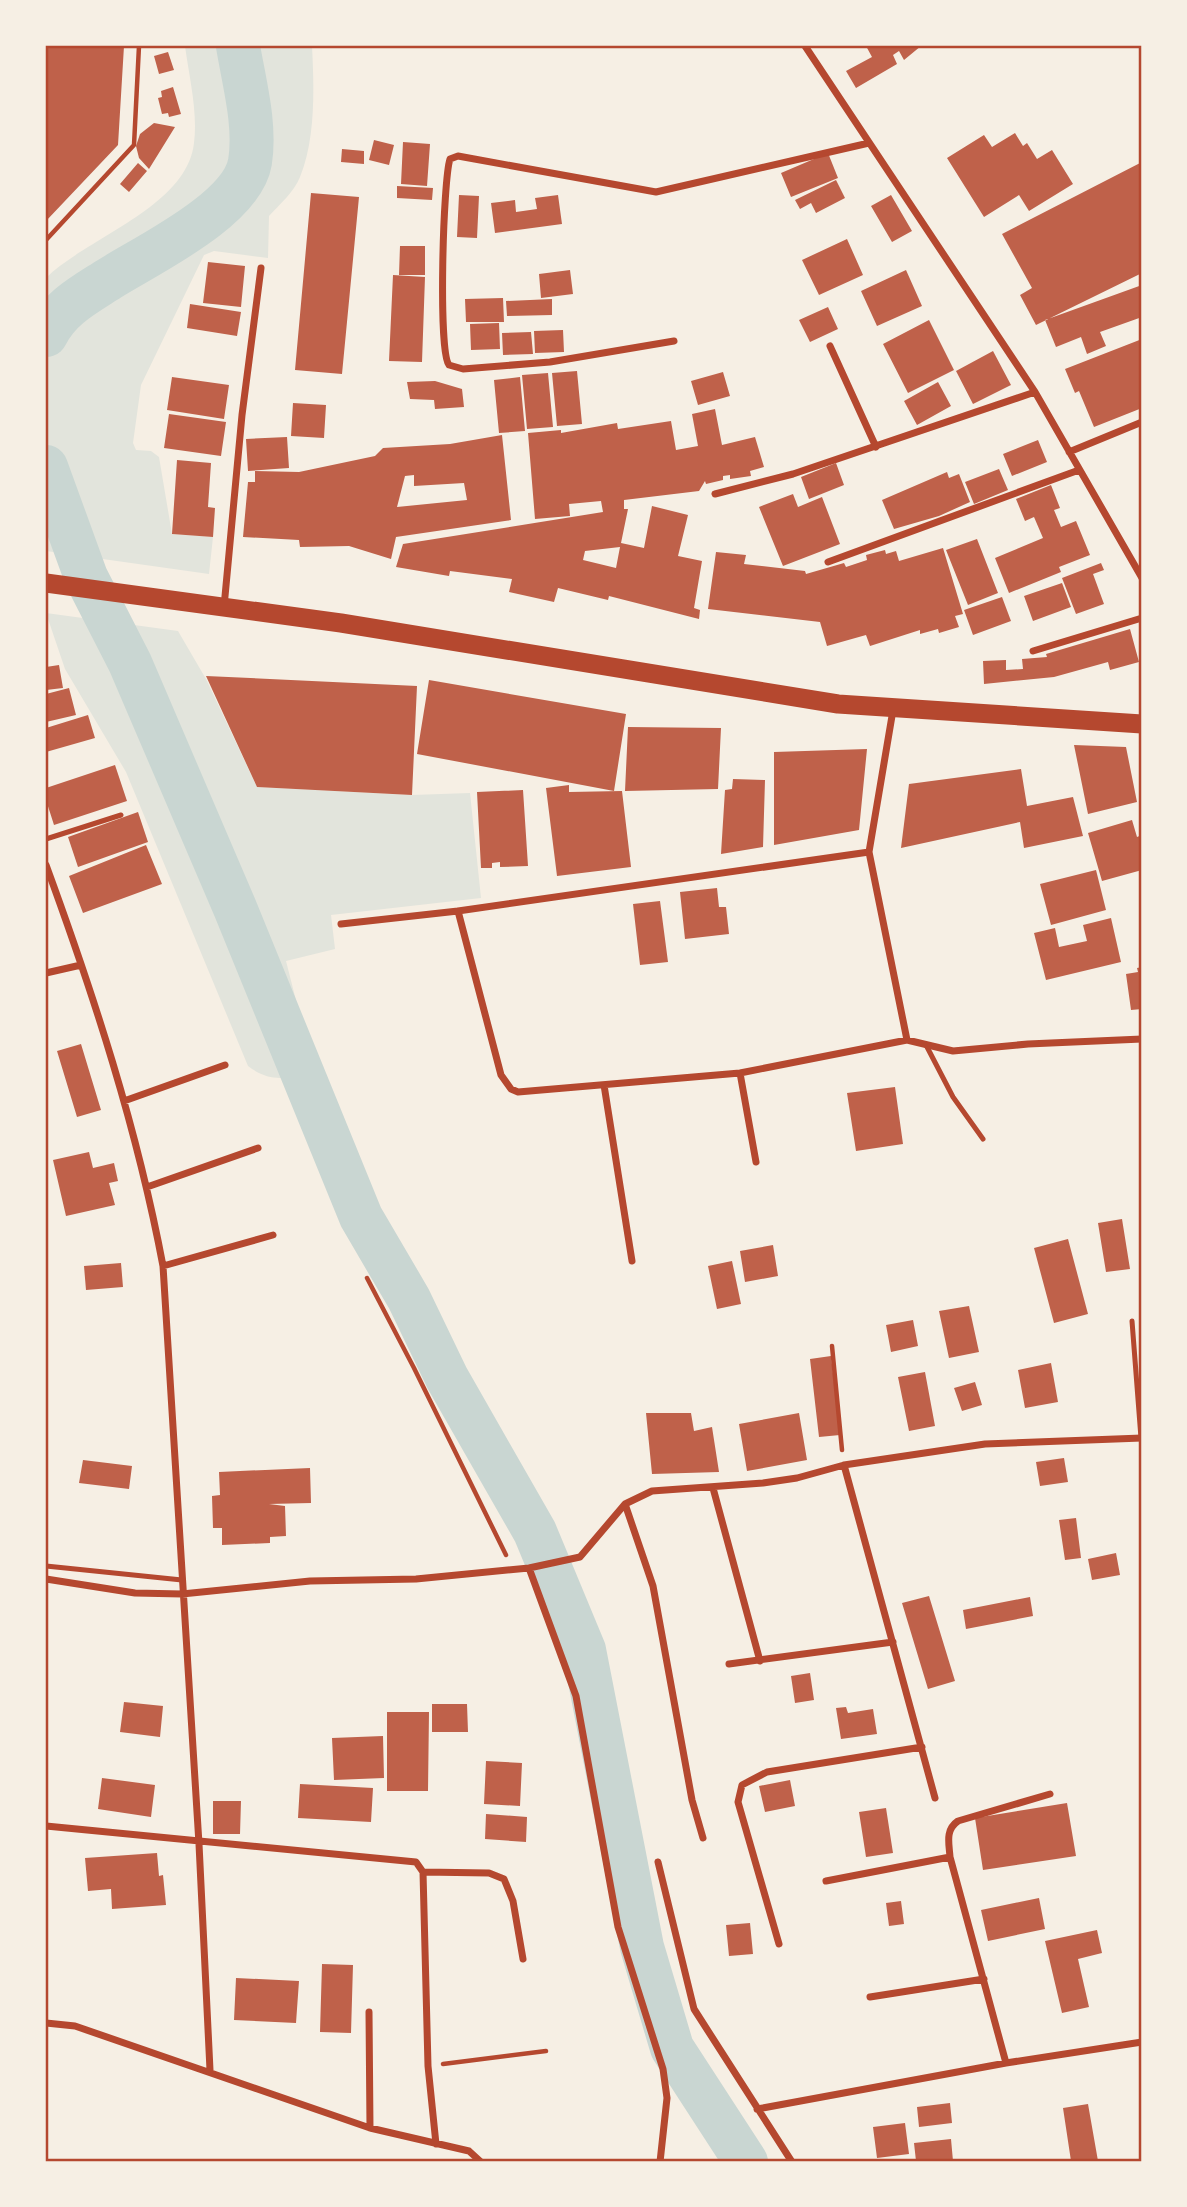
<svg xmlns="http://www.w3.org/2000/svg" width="1187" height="2207" font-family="Quicksand,sans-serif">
<rect width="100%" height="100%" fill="#f6efe4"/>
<path fill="#e2e4dc" d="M185 46H312C314 86 316 138 300 177 294 192 280 204 269 216L268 258 214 251 204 255 141 385 133 443 136 450 151 451 159 457 172 534 213 537 209 574 46 551V278C86 238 187 207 194 143 198 112 189 76 185 46Z
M46 613 178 631 206 679 257 787 412 795 470 793 481 898 331 915 335 949 286 961 314 1071C288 1079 270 1083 248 1066L126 772 65 669Z"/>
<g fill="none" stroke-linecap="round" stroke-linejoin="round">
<path stroke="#c9d6d2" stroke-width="44" d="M46 335C59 308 84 295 109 279 147 255 242 210 250 162 256 125 244 82 238 46
M46 467 86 577 130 663 235 908 361 1217 409 1299 447 1378 535 1532 584 1650 642 1947 672 2048 746 2162"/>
</g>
<path fill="#bf614a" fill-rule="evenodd" d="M46 46H124L118 145 46 221Z
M866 46H921L904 60 899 51 893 55 897 64 856 88 846 71 872 57Z
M168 52 174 70 159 74 154 56Z
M173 87 181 114 169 117 168 113 162 114 158 98 162 97 161 91Z
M154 123 175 127 149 169 139 158 136 146 140 134Z
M1015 133 1023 146 1027 143 1037 159 1052 150 1073 184 1029 211 1019 195 984 217 947 158 984 135 992 147Z
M374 140 394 145 389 165 369 160Z
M403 142 430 144 427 186 401 184Z
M342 149 364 151V164L341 162Z
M828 153 838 178 791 197 781 173Z
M1142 162V273L1036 325 1020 295 1032 288 1002 234Z
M138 163 147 171 129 192 120 184Z
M836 180 845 198 816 213 811 203 800 209 795 200Z
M397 186 433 188 432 200 397 198Z
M311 193 359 197 342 374 295 370Z
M459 195 479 196 477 238 457 237Z
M558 195 562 224 495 233 491 203 515 200 516 212 537 209 535 198Z
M891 195 912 231 892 242 871 206Z
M847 239 863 275 819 295 802 260Z
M400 246H425V275H399Z
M208 262 245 266 241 307 203 303Z
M570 270 573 294 541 298 539 274Z
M906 270 922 306 877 326 861 291Z
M393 275 425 277 422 362 389 361Z
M1142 285V317L1100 332 1106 346 1087 354 1081 337 1056 347 1045 320Z
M503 298 504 322H466L465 299Z
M552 299V315L507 316 506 301Z
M190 304 241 312 237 336 187 328Z
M828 307 838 329 810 342 799 320Z
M929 320 954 370 908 393 883 344Z
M499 323 500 349 471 350 470 324Z
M563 330 564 352 535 353 534 331Z
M531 332 533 354 503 355 502 333Z
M1142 339V408L1094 427 1079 391 1075 393 1065 369Z
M993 351 1011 385 973 404 956 371Z
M577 371 582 424 557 426 552 373Z
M723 372 730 396 698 405 691 381Z
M548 373 553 427 527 429 522 375Z
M172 377 229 385 224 419 167 410Z
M520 377 525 431 499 433 494 380Z
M435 381 462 389 464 407 435 409 434 400 410 399 407 382Z
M938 382 951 406 917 425 904 401Z
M293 403 326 405 324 438 291 436Z
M715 409 722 445 755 437 764 467 750 471 751 476 730 479V475L723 476V480L706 484 705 481 699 491 624 500V509H628L621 543 644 548 652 506 688 515 678 556 702 561 694 608 700 610 699 619 609 596 608 600 558 588 554 602 509 592 512 579 450 571 449 576 396 567 403 544 603 512 601 501 569 504 570 516 535 519 528 433 561 430V433L617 423 618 429 671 421 676 450 698 446 692 414ZM620 547 616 568 583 560 585 551Z
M169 414 226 422 221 456 164 448Z
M502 435 511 520 396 537 391 559 349 546 300 547 299 540 243 537 248 482H255V471L299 472 375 456 383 448 450 444ZM414 475V486L464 483 467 500 397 507 405 476Z
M287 437 289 468 248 471 246 439Z
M1038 440 1047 462 1012 476 1003 454Z
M177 460 211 463 208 507 215 508 213 537 172 534Z
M836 463 844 485 809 499 801 477Z
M999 469 1008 490 974 504 965 482Z
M947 472 949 478 959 474 970 502 939 516 894 529 882 500Z
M1051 485 1060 508 1054 510 1061 527 1076 521 1090 555 1059 567 1061 572 1009 593 995 558 1043 538 1034 517 1025 521 1016 499Z
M793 494 798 507 822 497 840 544 783 566 759 507Z
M977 539 998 593 968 605 946 550Z
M943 548 963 614 955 616 959 627 939 633 938 629 920 634V630L870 646 866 635 827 646 820 622 708 609 716 552 746 555 744 564 805 571 806 574 844 563 846 567 867 560 866 555 885 550 886 554 896 551 899 561Z
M1101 563 1104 570 1093 574 1104 604 1076 614 1062 578Z
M1062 583 1071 607 1033 621 1024 596Z
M1002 597 1011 621 973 635 964 610Z
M1130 629 1139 662 1110 670 1108 662 1054 677 984 684 983 661 1006 660V670L1023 669 1022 659 1047 657 1046 654Z
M59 665 63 688 46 690V667Z
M206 676 417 686 412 795 257 787Z
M429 680 626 714 614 791 417 754Z
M69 688 76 715 46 722V694Z
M88 715 95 738 46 752V728Z
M628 727 721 728 718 789 625 791Z
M1074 745 1126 747 1137 802 1088 814Z
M867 749 859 830 774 845V752Z
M115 765 127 801 54 825 46 800V788Z
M1021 769 1027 806 1073 797 1083 836 1024 848 1020 822 901 848 909 784Z
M733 779 765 780 763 847 721 854 725 790 732 789Z
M569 785V792L622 791 631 867 557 876 546 788Z
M523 790 528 866 500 867V862L492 863V868H481L477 792Z
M138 812 148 842 78 867 68 837Z
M1132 820 1137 837 1142 835V870L1102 881 1088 833Z
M146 845 162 884 83 913 69 876Z
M1096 870 1106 910 1051 925 1040 884Z
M717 888 719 907H726L729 934 685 939 680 892Z
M660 901 668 962 640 965 633 904Z
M1111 918 1121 962 1046 980 1034 933 1055 928 1059 947 1087 941 1083 925Z
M1142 967V1009L1131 1010 1126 974 1138 972 1137 968Z
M81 1044 101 1110 77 1117 57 1051Z
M895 1087 903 1144 856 1151 847 1093Z
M89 1152 93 1168 114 1163 118 1181 109 1183 115 1205 66 1216 53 1160Z
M1122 1219 1130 1269 1106 1272 1098 1223Z
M1068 1239 1088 1314 1054 1323 1034 1248Z
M773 1245 778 1276 745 1282 740 1251Z
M732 1261 741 1304 717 1309 708 1266Z
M121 1263 123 1287 86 1290 84 1266Z
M969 1306 979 1352 949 1358 939 1311Z
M913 1320 918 1346 891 1352 886 1325Z
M831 1356 840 1435 819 1437 810 1359Z
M1051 1363 1058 1402 1025 1408 1018 1370Z
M925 1372 935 1426 909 1431 898 1377Z
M975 1382 982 1405 962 1411 954 1388Z
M646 1413H691L694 1431 712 1427 719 1472 652 1474Z
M799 1413 807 1460 747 1471 739 1424Z
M1064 1458 1068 1482 1040 1486 1036 1462Z
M83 1460 132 1466 129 1489 79 1483Z
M310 1468 311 1503 269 1504 285 1506 286 1536 270 1537V1543L222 1545V1528H213L212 1496 220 1495 219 1472Z
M1076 1518 1081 1558 1065 1560 1059 1520Z
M1116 1553 1120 1575 1092 1580 1088 1559Z
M929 1596 955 1681 928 1689 902 1603Z
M1030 1597 1033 1616 966 1629 963 1610Z
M810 1673 814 1700 795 1703 791 1676Z
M124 1702 163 1706 160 1737 120 1732Z
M432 1704H467L468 1732H432Z
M846 1707 848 1713 873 1709 877 1734 841 1739 836 1708Z
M387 1712H429L428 1791H387Z
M383 1736 384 1778 334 1780 332 1738Z
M486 1761 522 1763 520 1806 484 1804Z
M102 1778 155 1785 151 1817 98 1809Z
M790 1780 795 1806 765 1812 759 1786Z
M300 1784 373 1788 371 1822 298 1818Z
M213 1801H241L240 1834H213Z
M1067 1803 1076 1856 983 1870 975 1818Z
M886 1808 893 1853 866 1857 859 1812Z
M486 1814 527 1817 526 1842 485 1839Z
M157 1853 159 1876 163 1875 166 1905 112 1909 111 1889 88 1891 85 1858Z
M1039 1898 1045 1929 988 1941 981 1910Z
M901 1901 904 1924 889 1926 886 1903Z
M750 1923 753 1954 729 1956 726 1925Z
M1097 1930 1102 1953 1078 1959 1089 2007 1062 2013 1045 1941Z
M322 1964 353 1965 351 2033 320 2032Z
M236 1978 299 1981 296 2023 234 2020Z
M950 2103 952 2123 919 2127 917 2107Z
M1088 2104 1098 2161H1071L1063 2108Z
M905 2123 909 2154 877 2158 873 2127Z
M951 2139 953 2161H916L914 2143Z"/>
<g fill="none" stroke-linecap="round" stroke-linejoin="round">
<path stroke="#b5482f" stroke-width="4.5" d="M46 240 134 145 139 46
M367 1278 414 1368 506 1555
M832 1346 842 1450
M443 2064 546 2051"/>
<path stroke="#b5482f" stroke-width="5" d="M46 839 121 815
M926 1045 953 1097 983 1139
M1132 1321 1141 1438
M46 1566 182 1580"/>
<path stroke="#b5482f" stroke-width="7" d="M805 46 1035 392 1142 578
M674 341 550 362 463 369 449 365C438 352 443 180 450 159L458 156 656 192 869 143
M830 346 876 447
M1069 452 1142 422
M715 494 793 474 1035 392
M828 562 1079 470
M224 607 242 415 261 268
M1033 651 1142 618
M893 710 869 852 907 1040
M46 865C94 996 137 1128 163 1266L199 1844 210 2070
M458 911 501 1075 511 1089 518 1092 740 1073 907 1040 953 1051 1028 1044 1142 1039
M341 924 458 911 869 852
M46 973 81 965
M740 1073 756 1162
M604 1085 632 1261
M124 1101 225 1065
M147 1187 258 1148
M163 1266 273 1235
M844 1465 935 1798
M713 1488 760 1661
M625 1504 653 1586 692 1800 703 1838
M529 1568 576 1696 618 1927 663 2069 667 2098 660 2162
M46 1579 135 1593 182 1594 310 1581 416 1579 529 1568 580 1557 625 1504 652 1491 763 1483 797 1478 844 1465 985 1444 1142 1438
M729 1664 893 1642
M46 1826 416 1862 423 1872 428 2066 436 2144
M658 1862 694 2009 792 2162
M423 1872 489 1873 504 1879 513 1901 523 1959
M826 1881 950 1857
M779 1944 738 1802 742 1785 767 1772 922 1747
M870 1997 984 1979
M369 2012 370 2128
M46 2023 75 2026 370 2128 469 2151 481 2162
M1006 2063 950 1857C949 1843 945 1830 958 1821L1050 1794
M757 2109 1006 2063 1142 2042"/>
<path stroke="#b5482f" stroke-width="19" d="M46 583 341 623 838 704 1142 724"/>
</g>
<rect width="1187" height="2207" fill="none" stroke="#f6efe4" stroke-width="94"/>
<rect x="47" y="47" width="1093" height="2113" fill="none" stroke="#b5482f" stroke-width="2.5"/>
</svg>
